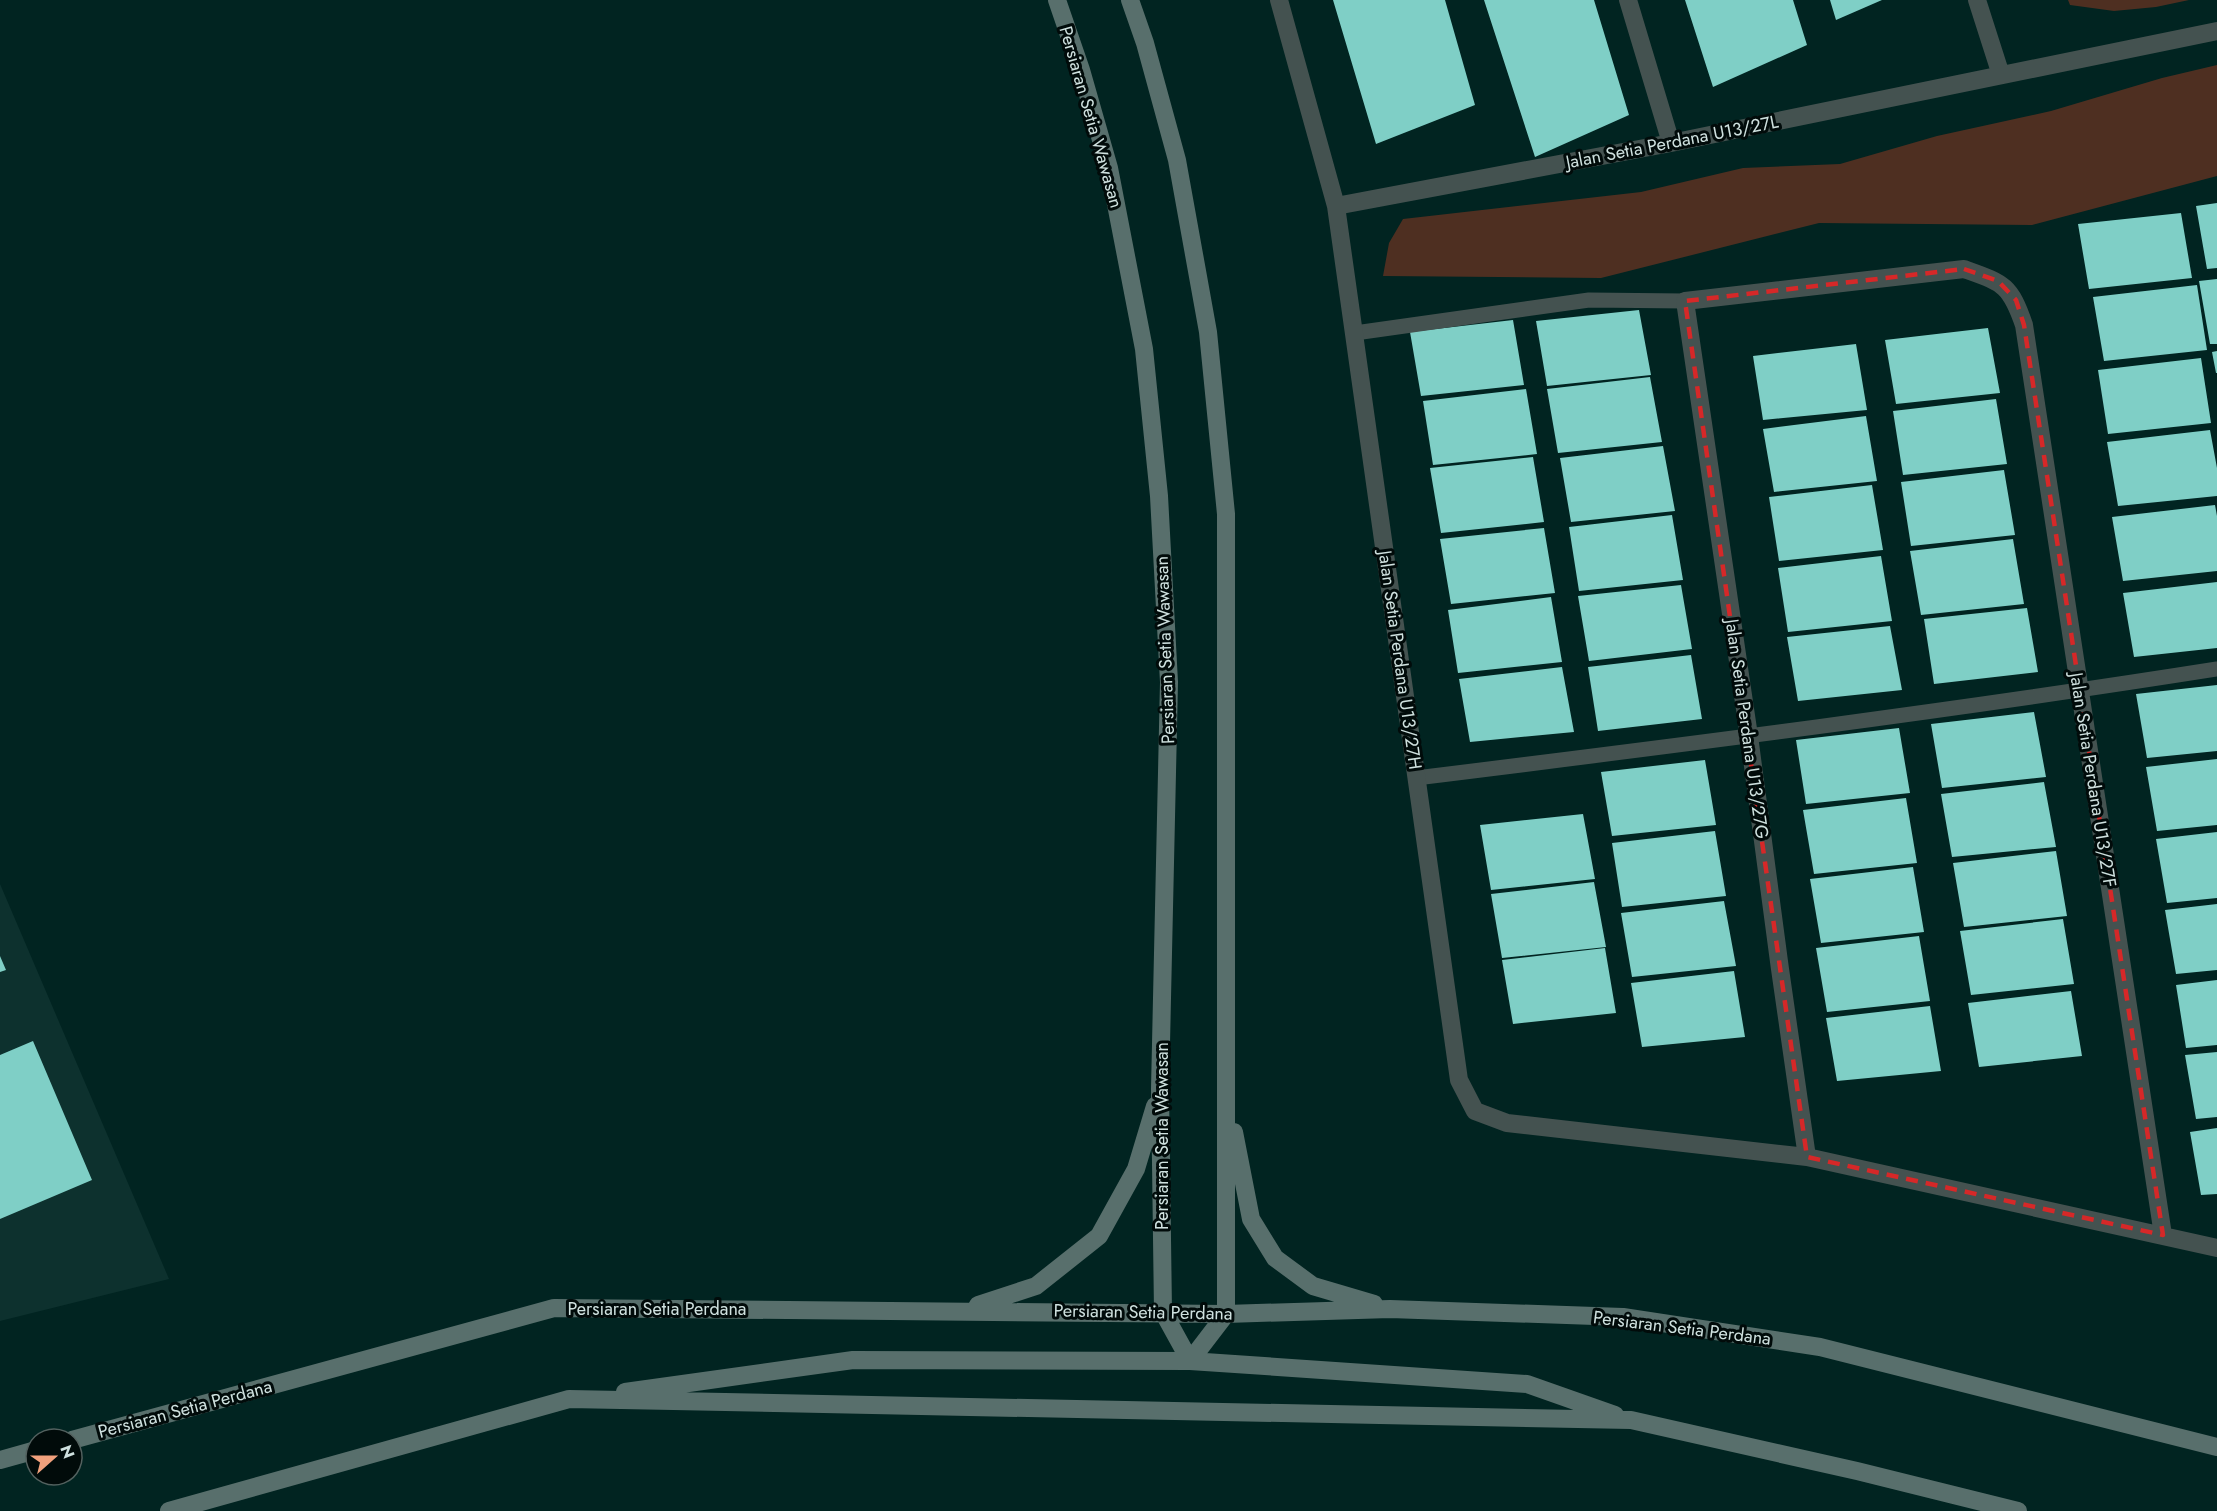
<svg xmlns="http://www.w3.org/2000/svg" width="2217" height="1511" font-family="Jost,sans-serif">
<rect width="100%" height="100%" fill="#012421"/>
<path fill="#0d312e" d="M0 884 169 1279 0 1321Z"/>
<path fill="#4e2f21" d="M2068 0H2189L2156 7 2114 11 2070 5Z
M2217 65V176L2032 225 1819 223 1601 278 1383 276 1389 243 1403 219 1641 192 1743 168 1840 164 1937 136 2051 111 2162 78Z"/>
<path fill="#7fcfc6" d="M1333 0H1445L1475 105 1376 144Z
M1484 0H1594L1629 115 1535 157Z
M1685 0H1793L1807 45 1713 87Z
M1830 0H1882L1836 20Z
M2217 203V268L2207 269 2196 206Z
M2181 213 2192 278 2089 289 2078 224Z
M2217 279V344H2210L2199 281Z
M2197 285 2207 350 2104 361 2093 297Z
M1639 310 1651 375 1547 386 1536 321Z
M1513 320 1524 385 1421 396 1410 332Z
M1988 328 2000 393 1896 404 1885 340Z
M1856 344 1867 410 1763 420 1753 356Z
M2217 351V373H2216L2212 352Z
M2201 358 2211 423 2108 434 2098 370Z
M1650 377 1662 442 1558 453 1547 389Z
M1526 389 1537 454 1433 465 1423 401Z
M1996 399 2007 464 1903 475 1893 411Z
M1866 416 1877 481 1774 492 1763 429Z
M2210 430 2217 468V496L2118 506 2107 442Z
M1663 446 1675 511 1571 522 1560 458Z
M1533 457 1544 522 1441 533 1430 468Z
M2004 470 2015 535 1911 546 1901 482Z
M1872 485 1883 550 1779 561 1769 497Z
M2215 505 2217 516V571L2123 581 2112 517Z
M1672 515 1683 580 1579 591 1569 527Z
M1544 528 1555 593 1451 604 1440 539Z
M2013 539 2024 604 1921 615 1910 551Z
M1881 556 1892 621 1788 632 1778 568Z
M2217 582V648L2134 657 2123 593Z
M1681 585 1692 649 1589 661 1578 596Z
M1551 597 1562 662 1458 673 1448 610Z
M2027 608 2038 672 1934 684 1924 619Z
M1890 626 1902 690 1798 701 1787 637Z
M1691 655 1702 719 1598 731 1588 667Z
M1562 667 1574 732 1470 742 1459 679Z
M2217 685V751L2147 758 2136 694Z
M2034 712 2046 777 1942 788 1931 724Z
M1899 728 1910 793 1806 804 1796 740Z
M2217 759V825L2157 831 2146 767Z
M1705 760 1716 825 1612 836 1601 772Z
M2044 782 2056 847 1952 857 1941 794Z
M1906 798 1917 863 1814 874 1803 810Z
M1583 814 1595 879 1491 890 1480 825Z
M1715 831 1726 896 1622 907 1612 843Z
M2217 832V898L2167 903 2156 839Z
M2056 851 2067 916 1964 927 1953 863Z
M1913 867 1924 932 1821 943 1810 879Z
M1594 882 1606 947 1502 958 1491 894Z
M1724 901 1736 966 1632 977 1621 913Z
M2217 904V970L2176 974 2165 910Z
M2063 919 2074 984 1971 995 1960 931Z
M1919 936 1930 1001 1827 1012 1816 948Z
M1605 948 1616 1013 1513 1024 1502 960Z
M0 956 6 970 0 972Z
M1734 971 1745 1037 1642 1047 1631 983Z
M2217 980V1045L2186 1048 2176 985Z
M2071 991 2082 1056 1979 1067 1968 1003Z
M1930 1006 1941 1071 1837 1081 1826 1018Z
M33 1041 92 1180 0 1219V1055Z
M2217 1052V1117L2196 1119 2185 1055Z
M2217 1128V1194L2201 1195 2190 1132Z"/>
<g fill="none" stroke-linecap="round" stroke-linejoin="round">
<path stroke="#445250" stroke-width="15" d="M1355 333 1589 300 1685 301
M1416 778C1683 745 1951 711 2217 669"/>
<path stroke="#445250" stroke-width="18" d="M1279 0 1336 206 1671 143 2217 31
M1628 0 1671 143
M1977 0 2001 75
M1336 206 1459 1080 1475 1111 1507 1123 1807 1157 2217 1248
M1807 1157 1780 969 1749 736 1685 301 1964 269C2003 283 2010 284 2024 325L2163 1235"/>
<path stroke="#586f6c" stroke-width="18" d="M1057 0 1081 70 1109 168 1144 349 1159 496 1169 682 1160 1089 1163 1312 1190 1361
M1130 0 1145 43 1177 160 1208 332 1226 514V1314
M1234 1132 1251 1219 1275 1258 1313 1286 1374 1304
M978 1305 1036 1286 1099 1236 1136 1169 1155 1106
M1190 1361 1226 1314
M625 1392 853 1360 1190 1361 1527 1384 1615 1415
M72 1440 554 1308 1226 1314 1390 1309 1623 1317 1820 1347 2217 1447
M0 1460 36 1450
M169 1511 569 1399 1631 1420 1857 1471 2018 1511"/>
</g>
<path fill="none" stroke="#d62828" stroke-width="4.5" stroke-dasharray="12 8" stroke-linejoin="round" d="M1964 269 1998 281 2016 300 2024 325 2163 1235 1807 1157 1685 301Z"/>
<g text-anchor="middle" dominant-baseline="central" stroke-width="6" stroke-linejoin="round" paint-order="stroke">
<g font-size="18" fill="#cfe1df" stroke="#010b0a">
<text transform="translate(1091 117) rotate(74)">Persiaran Setia Wawasan</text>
<text transform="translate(1672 142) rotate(-11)">Jalan Setia Perdana U13/27L</text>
<text transform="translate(1165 650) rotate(-92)">Persiaran Setia Wawasan</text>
<text transform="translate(1400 660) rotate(82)">Jalan Setia Perdana U13/27H</text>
<text transform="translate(1747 729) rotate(82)">Jalan Setia Perdana U13/27G</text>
<text transform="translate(2093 780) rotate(81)">Jalan Setia Perdana U13/27F</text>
<text transform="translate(1162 1136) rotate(-90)">Persiaran Setia Wawasan</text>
<text x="657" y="1309">Persiaran Setia Perdana</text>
<text transform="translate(1143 1312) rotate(1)">Persiaran Setia Perdana</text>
<text transform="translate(1682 1328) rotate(7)">Persiaran Setia Perdana</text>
<text transform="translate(185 1409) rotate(-15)">Persiaran Setia Perdana</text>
</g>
</g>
<g transform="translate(54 1457) rotate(69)"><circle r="28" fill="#010b0a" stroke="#53615f" stroke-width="1.5"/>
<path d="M0-4.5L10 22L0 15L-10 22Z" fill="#f1a17d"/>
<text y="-9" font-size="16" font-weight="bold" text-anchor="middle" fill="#cfe1df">N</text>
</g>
</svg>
